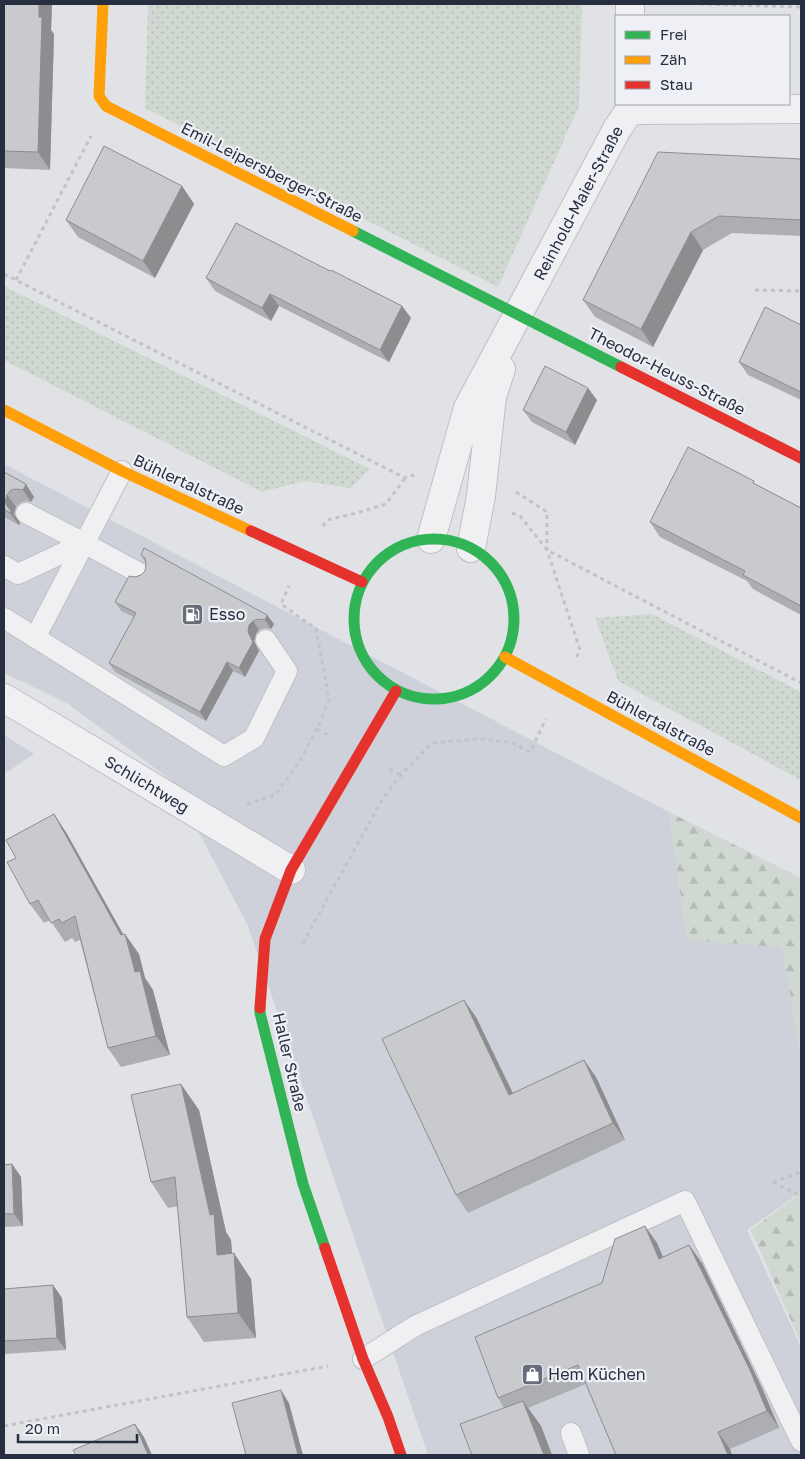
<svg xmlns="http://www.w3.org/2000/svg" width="805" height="1459" font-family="'Golos Text',sans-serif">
<defs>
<pattern id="grass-dots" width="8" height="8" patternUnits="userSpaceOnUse" patternTransform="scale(1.25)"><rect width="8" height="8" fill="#d0d9d1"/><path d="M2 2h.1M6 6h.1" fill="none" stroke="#b3bbb4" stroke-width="1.8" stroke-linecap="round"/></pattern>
<pattern id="forest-firs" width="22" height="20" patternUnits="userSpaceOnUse" patternTransform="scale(1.25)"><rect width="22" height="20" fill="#d0d9d1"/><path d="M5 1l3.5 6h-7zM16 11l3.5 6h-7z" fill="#b3bbb4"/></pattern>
</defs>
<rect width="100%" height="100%" fill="#e0e2e6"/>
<path fill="#ced1d9" d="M4 464 669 812 687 940 782 946 801 1057V1192L747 1230 801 1347V1455H428L248 926 172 781 67 703 4 673Z
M4 735 34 754 4 774Z"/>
<path fill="url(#grass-dots)" d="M148 4H582L579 106 498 287 145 108Z
M4 286 370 469 351 488 304 481 262 492 4 360Z
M652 614 801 692V780L618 681 595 618Z"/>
<path fill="url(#forest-firs)" d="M669 812 801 878V1057L782 947 687 940Z
M801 1193V1343L751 1230Z"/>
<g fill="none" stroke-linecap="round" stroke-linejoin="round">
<defs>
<path id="lane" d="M84 543 141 574
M4 566 18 574 84 543 26 513
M4 618 224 756 254 738 287 671 266 640
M35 638 122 471
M363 1359 415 1326 685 1201 801 1441
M571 1433 579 1455"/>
<path id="street" d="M630 4V16
M431 539 468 408 617 129 630 110 801 109
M471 548 481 496 492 396 501 369
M4 698 291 870"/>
</defs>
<use href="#lane" stroke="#bec0c4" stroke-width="22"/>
<use href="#street" stroke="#bec0c4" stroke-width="30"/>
<path stroke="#c2c3c9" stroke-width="3" stroke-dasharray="4 4" stroke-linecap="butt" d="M700 4 801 7
M4 274 405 478 414 475
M16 280 91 136
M755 290 801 291
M516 492 547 512V550L580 650 576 658
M512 513 520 516 547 550 801 683
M323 526 327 520 357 513 386 504 405 478
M317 729 329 736
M389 769 401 775
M247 804 275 795 300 761 319 725 329 699 316 629 281 604 289 586
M303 943 383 798 401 775 432 743 478 739 511 742 530 752 546 719
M773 1182 801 1196
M773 1182 801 1172
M4 1426 328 1366"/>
<use href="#lane" stroke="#f0f0f2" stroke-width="20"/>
<use href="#street" stroke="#f0f0f2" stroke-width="28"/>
<path stroke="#30b455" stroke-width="11" d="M353 231 621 367
M354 619a80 80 0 1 1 160 0a80 80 0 1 1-160 0Z
M260 1008V1013L303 1184 325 1248"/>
<path stroke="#ff9f0a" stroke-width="11" d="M103 4 99 96 106 106 353 231
M4 410 122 471 251 531
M505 657 801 818"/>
<path stroke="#e5322d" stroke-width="11" d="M621 367 801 458
M251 531 362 582
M260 1008 265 939 291 870 396 691
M325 1248 363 1359 388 1417 401 1455"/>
</g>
<path fill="#adaeb1" d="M4 4H52L51 30 54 34 50 170 4 168Z
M801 159V236L732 233 703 250 653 347 595 317 583 300Z
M182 186 194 204 155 278 78 237 66 220Z
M330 271 402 306 411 318 389 362 279 306 271 321 215 291 206 278Z
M801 325V400L748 375 739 362Z
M597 400 575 445 532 422 523 410Z
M4 472 34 497 31 502 25 501 20 503 16 507 14 514 20 523 19 525 4 517Z
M757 485 801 508V615L753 589 747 581 660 537 650 522Z
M141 555 267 615 274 624 271 629 265 628 259 630 256 634 254 641 259 651 245 677 233 671 206 721 115 672 109 663 134 617 121 611 115 602 135 577 141 575 145 571 146 564Z
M54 814 67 834 123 935 139 954 145 978 153 990 170 1055 121 1067 108 1048 80 940 75 942 72 938 65 942 50 920 44 923 30 904 16 858Z
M476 1017 512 1093 596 1077 625 1140 468 1213 456 1195Z
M199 1110 226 1232 231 1240 232 1254 251 1279 256 1338 204 1342 187 1317 178 1206 168 1208 151 1182Z
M12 1164 21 1177 23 1226 4 1227V1165Z
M645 1226 657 1243 663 1257 702 1263 762 1388 779 1428 730 1449 732 1455H616L586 1384 528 1408 541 1426 552 1455H472L504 1408 498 1398 602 1283Z
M53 1285 62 1298 66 1350 4 1354V1289Z"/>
<path fill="#8d8d90" d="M39 4H52L51 30 54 34 50 170 38 152Z
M182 186 194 204 155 278 143 261Z
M691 232 703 250 653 347 641 329Z
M270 294 279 306 271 321 262 308Z
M402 306 411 318 389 362 380 350Z
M588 388 597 400 575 445 566 432Z
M26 484 34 497 31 502 23 490Z
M7 495 16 507 14 514 20 523 19 525 10 513 7 506 5 502Z
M267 615 274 624 271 629 265 620Z
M253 621 259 630 256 634 254 641 259 651 245 677 239 668 249 625Z
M227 662 233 671 206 721 200 712Z
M54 814 67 834 127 941 125 934 139 954 145 978 153 990 170 1055 156 1036 135 972 121 935Z
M464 1000 476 1017 522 1112 509 1095Z
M584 1060 596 1077 625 1140 613 1123Z
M181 1084 199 1110 226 1232 231 1240 234 1280 217 1255 210 1215Z
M12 1164 21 1177 23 1226 14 1214Z
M645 1226 657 1243 671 1276 659 1259Z
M689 1245 702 1263 762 1388 779 1428 767 1411Z
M234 1253 251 1279 256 1338 238 1313Z
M53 1285 62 1298 66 1350 57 1338Z
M281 1390 289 1403 303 1455H298Z
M523 1401 541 1426 552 1455H544Z
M135 1424 144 1437 152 1455H148Z
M718 1432 730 1449 732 1455H728Z"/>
<path fill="#c9cace" stroke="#8d8d90" d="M4 4H39V17H42L38 152 4 151Z
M104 146 182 186 143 261 66 220Z
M658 152 801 159V220L719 216 691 232 641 329 583 300Z
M236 223 330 271 331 270 402 306 380 350 270 294 262 308 206 278Z
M765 307 801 325V392L739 362Z
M545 366 588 388 566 432 523 410Z
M688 447 754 481 753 483 801 508V606L743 575 745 571 650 522Z
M4 472 26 484 23 490 16 489 11 490 7 495 5 502 7 506 11 511 10 513 4 509Z
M144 548 267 615 265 620 258 619 253 621 249 625 248 632 253 642 239 668 227 662 200 712 109 663 136 613 115 602 129 576 135 577 141 575 145 571 146 564 145 558 141 555Z
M54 814 121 935 125 934 135 972 140 971 156 1036 108 1048 75 916 62 923 59 919 51 923 38 900 30 904 7 862 16 858 6 840Z
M464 1000 509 1095 584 1060 613 1123 456 1195 382 1039Z
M181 1084 210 1215 214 1214 217 1255 234 1253 238 1313 187 1317 175 1177 151 1182 131 1095Z
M12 1164 14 1214H4V1165Z
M645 1226 659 1259 689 1245 750 1370 767 1411 718 1432 728 1455H616L578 1365 498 1398 475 1337 602 1283 615 1239Z
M53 1285 57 1338 4 1341V1289Z
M281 1390 298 1455H246L232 1403Z
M523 1401 544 1455H472L460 1424Z
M135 1424 148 1455H76L73 1450Z"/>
<defs>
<symbol id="fuel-square" viewBox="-11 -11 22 22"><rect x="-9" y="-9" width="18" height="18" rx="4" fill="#686d79" stroke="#eef0f5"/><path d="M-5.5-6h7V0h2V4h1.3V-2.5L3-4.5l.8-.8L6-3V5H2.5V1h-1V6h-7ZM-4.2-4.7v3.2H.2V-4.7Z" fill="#fff"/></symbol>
<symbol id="shop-square" viewBox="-11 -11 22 22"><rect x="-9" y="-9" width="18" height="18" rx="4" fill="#686d79" stroke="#eef0f5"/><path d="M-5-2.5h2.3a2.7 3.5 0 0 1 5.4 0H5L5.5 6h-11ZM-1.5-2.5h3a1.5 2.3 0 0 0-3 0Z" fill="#fff"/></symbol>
</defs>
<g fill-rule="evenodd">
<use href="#fuel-square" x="180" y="602" width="25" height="25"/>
<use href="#shop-square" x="520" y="1362" width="25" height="25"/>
</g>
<g text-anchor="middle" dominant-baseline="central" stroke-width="4.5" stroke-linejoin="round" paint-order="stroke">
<g font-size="16" fill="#272e3f" stroke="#eef0f5">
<text transform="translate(272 172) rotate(27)">Emil-Leipersberger-Straße</text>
<text transform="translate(578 203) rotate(-62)">Reinhold-Maier-Straße</text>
<text transform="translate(667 371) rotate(27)">Theodor-Heuss-Straße</text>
<text transform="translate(189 484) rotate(25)">Bühlertalstraße</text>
<text transform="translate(661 723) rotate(28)">Bühlertalstraße</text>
<text transform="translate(147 784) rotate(31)">Schlichtweg</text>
<text transform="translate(290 1062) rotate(77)">Haller Straße</text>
</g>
<g font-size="16" fill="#272e3f" stroke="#eef0f5" text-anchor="start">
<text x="209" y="614">Esso</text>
<text x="548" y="1374">Hem Küchen</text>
</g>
</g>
<rect width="805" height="1459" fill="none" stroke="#272e3f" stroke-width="10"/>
<rect x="615" y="15" width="175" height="90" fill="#eef0f5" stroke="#9ea2ac"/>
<rect x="625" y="31" width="25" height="8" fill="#30b455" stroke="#9ea2ac"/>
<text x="660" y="40" font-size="15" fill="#272e3f">Frei</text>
<rect x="625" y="56" width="25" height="8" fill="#ff9f0a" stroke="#9ea2ac"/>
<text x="660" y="65" font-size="15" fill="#272e3f">Zäh</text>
<rect x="625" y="81" width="25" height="8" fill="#e5322d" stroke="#9ea2ac"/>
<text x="660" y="90" font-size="15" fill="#272e3f">Stau</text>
<path d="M18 1434v8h119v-8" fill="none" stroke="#272e3f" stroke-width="2.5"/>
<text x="25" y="1434" font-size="15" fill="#272e3f" stroke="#eef0f5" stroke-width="4" paint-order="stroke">20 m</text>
</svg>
